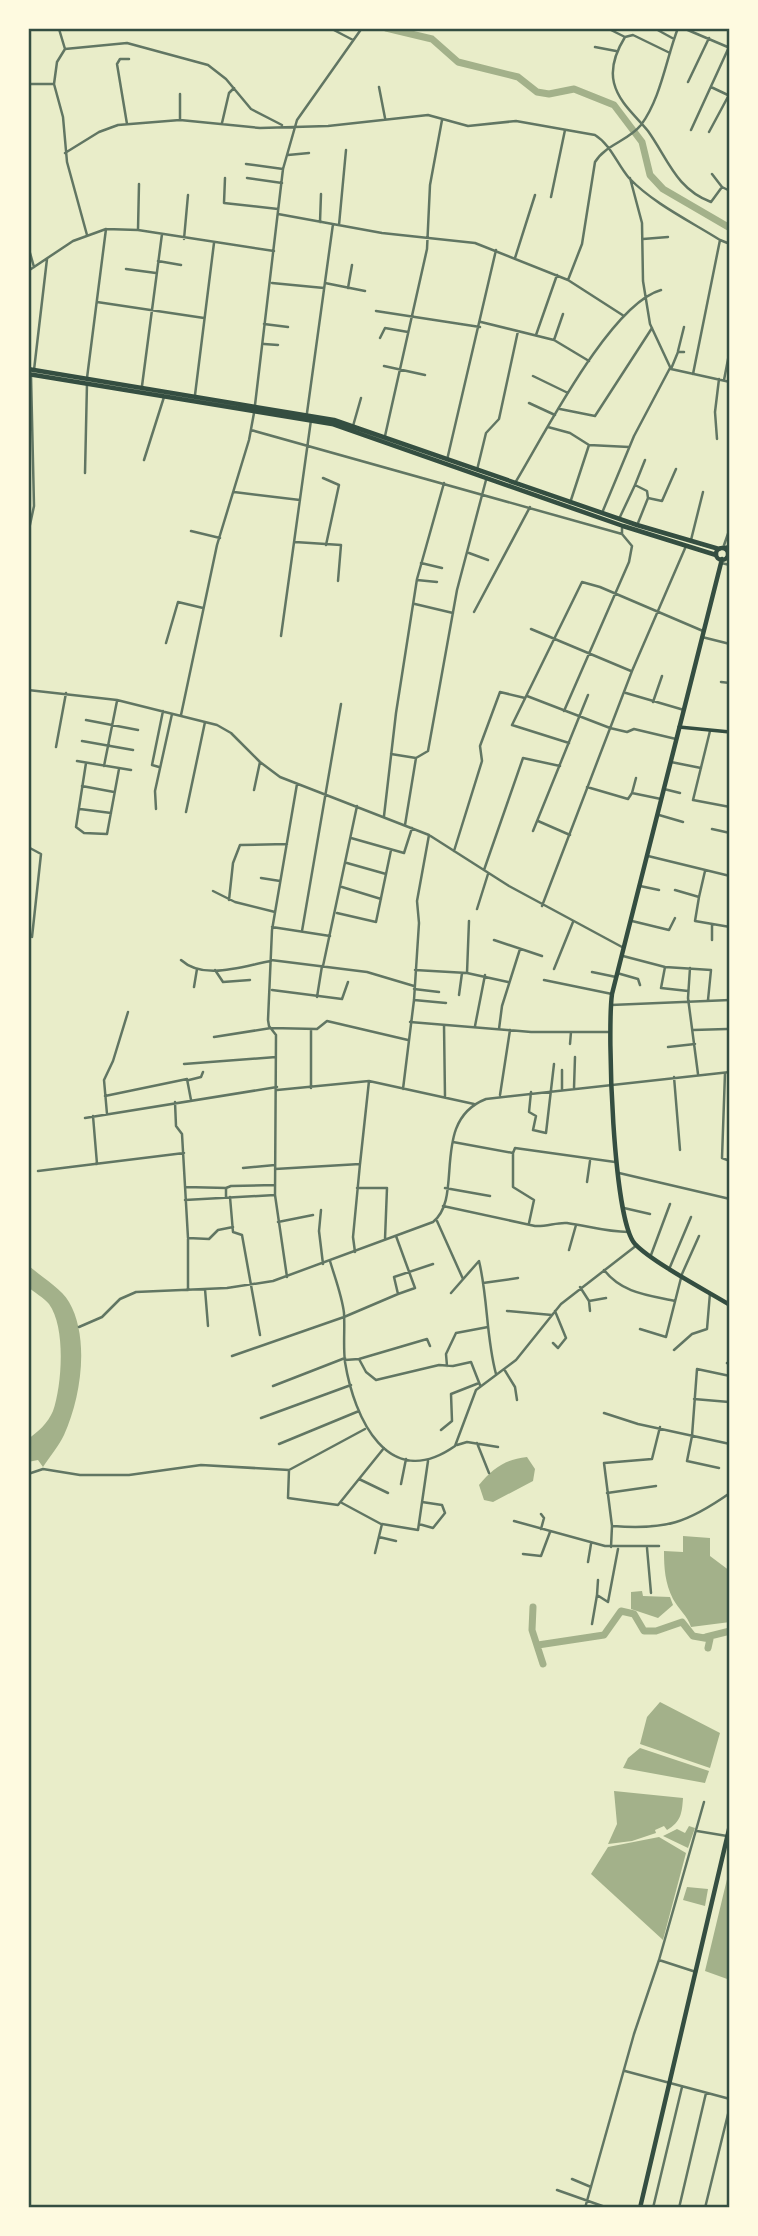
<svg xmlns="http://www.w3.org/2000/svg" width="758" height="2236" font-family="Barlow,sans-serif">
<rect width="100%" height="100%" fill="#e9edc9"/>
<path fill="#a3b18a" d="M28 1265C40 1276 61 1288 69 1302 90 1338 81 1398 64 1435 59 1446 50 1456 43 1467L38 1460 28 1462V1439C38 1432 48 1423 53 1411 62 1385 66 1327 49 1304 44 1298 34 1292 28 1287Z
M527 1457 535 1469 533 1481 493 1502 484 1500 479 1485C493 1468 506 1459 527 1457Z
M683 1536 710 1538V1556L730 1571V1622L691 1627C687 1615 679 1610 673 1599 665 1583 664 1568 664 1551L683 1552Z
M642 1591 643 1596 670 1597 673 1605 658 1618 631 1609V1592Z
M660 1702 720 1733 710 1768 640 1744 647 1717Z
M640 1748 709 1771 705 1783 623 1768 628 1758Z
M614 1791 683 1798C682 1813 681 1822 667 1830L664 1826 655 1830 656 1833 632 1841 608 1844 617 1824Z
M689 1826 695 1828 688 1848 663 1836 677 1829 685 1833Z
M659 1837 686 1853 663 1940 591 1874 608 1847Z
M728 1875H730V1980L705 1971Z
M687 1887 708 1889 705 1906 683 1900Z"/>
<g fill="none" stroke-linecap="round" stroke-linejoin="round">
<path stroke="#a3b18a" stroke-width="7" d="M386 28 432 39 458 62 518 77 537 92 549 94 574 89 614 105 642 142 650 175 663 189 730 228
M533 1607 532 1630 543 1664
M706 1637 730 1631
M538 1645 604 1635 621 1611 634 1614 644 1631H656L682 1622 693 1636 710 1639 708 1648"/>
<path stroke="#617663" stroke-width="2.5" d="M330 28 353 40
M607 28 625 37
M654 28 674 39
M683 28 730 48
M59 29 65 49
M595 47 616 51
M670 53 633 35 625 37C617 50 610 67 614 83 619 103 636 116 648 131 668 159 676 189 711 202L722 187
M688 82 709 38
M28 84H53
M379 87 385 118
M711 87 730 96
M180 120V94
M222 123 229 93 234 88
M127 124 117 64 120 59H129
M691 130 729 47
M709 132 730 93
M730 143V148
M65 153 99 132 118 125 180 120 260 128 328 126 428 115 468 126 516 121 595 135C611 145 617 164 629 178 654 204 690 221 720 240
M288 155 309 153
M246 164 283 169
M712 174 722 187 730 191
M225 178 224 203 278 209
M247 178 282 183
M630 178 642 223 643 281 650 324 671 369 730 382
M551 197 565 130
M278 214 382 233 475 243 568 280 624 316
M320 222 321 194
M339 225 346 150
M138 230 139 184
M87 235 67 162 63 117 54 84 57 62 65 49 127 43 208 65 226 79 251 109 282 125
M184 239 188 195
M643 239 668 237
M28 246 34 267
M515 258 535 195
M158 261 181 265
M126 269 156 273
M28 271 73 241 106 229 138 230 274 251
M568 280 582 244 595 162C605 145 628 141 641 125 661 98 666 59 678 28
M272 283 324 288
M325 283 365 291
M348 288 352 265
M97 302 204 318
M376 311 480 327
M481 322 554 340 589 361
M264 324 288 327
M536 335 557 275
M380 338 385 328 408 332
M554 340 563 314
M264 344 278 345
M678 351 684 327
M384 366 425 375
M671 369 678 352H684
M34 370 47 259
M693 374 720 240 730 244
M533 376 568 393
M87 378 106 229
M724 380 730 349
M142 386 162 234
M195 395 214 243
M529 403 555 415
M255 405 283 169 297 120 362 28
M560 409 595 416 652 328
M307 413 333 224
M353 426 361 398
M548 427 570 433 589 445
M251 430 622 534
M385 436 427 249 430 185 442 120
M717 439 715 412 719 379
M144 460 164 397
M447 460 496 250
M645 460 635 485 647 491 648 498
M477 470 486 433 499 419 518 331
M85 473 87 383
M323 478 339 485 326 545
M515 483C543 437 610 304 661 290
M234 492 300 500
M570 503 589 445 629 447
M602 513 634 436 670 368
M619 519 635 485
M638 523 648 498 662 501 676 469
M191 531 220 538
M28 534 34 506 31 375
M691 540 703 492
M295 542 341 545 338 581
M723 548 730 528
M469 553 488 560
M421 563 442 568
M721 563 730 565
M417 580 437 582
M415 604 453 613
M474 612 530 507
M531 629 631 671
M281 636 311 420
M702 637 730 644
M166 643 178 602 203 608
M721 682 730 683
M28 690 117 700 217 725 231 733 260 762 280 777 429 835 509 886 622 947
M626 693 684 710
M527 696 610 728 627 732 634 729 676 739
M653 702 662 676
M564 711 629 562 632 546 622 534V528
M181 715 217 545 249 440 254 413
M86 720 138 730
M710 731 693 800 730 807
M82 741 133 750
M569 743 512 725 582 582 600 587 703 631
M56 747 66 693
M391 754 416 758
M77 761 131 770
M671 762 701 768
M86 763 76 827 84 833 107 834 119 769
M104 766 117 701
M159 767 152 765 163 711
M82 786 114 792
M587 787 628 799 632 793 661 799
M664 789 680 793
M254 790 260 762
M632 793 636 778
M80 809 111 813
M156 809 155 791 172 714
M186 812 205 722
M659 815 683 822
M384 816 396 713 417 579 444 483
M538 821 570 835
M405 825 416 758 428 751 457 590 486 480
M712 829 730 833
M533 831 588 695
M351 838 404 853 412 828
M28 847 41 854 32 937
M454 851 482 761 480 746 500 692 525 698
M648 856 730 876
M347 863 386 874
M484 870 523 758 560 766
M261 878 280 881
M640 886 659 890
M342 887 381 899
M675 890 699 897 695 921 730 927
M213 891 235 902 275 912
M699 897 705 871
M229 900 233 863 240 845 287 844
M542 906 632 671 686 546
M477 909 488 874
M337 913 376 922 391 850
M632 921 669 930 675 918
M272 927 330 936
M302 931 341 704
M494 940 542 956
M712 940V924
M729 947H730
M623 956 665 967 711 970 708 1000
M181 960C204 981 243 966 271 961
M271 960 367 972 414 986
M323 966 357 806
M665 967 661 988 688 991
M690 968 688 998 698 1074
M554 969 573 922
M215 970 223 982 250 980
M415 970 467 973 469 921
M592 972 616 977
M467 973 508 982
M617 973 638 979 640 985
M544 980 612 994
M194 987 197 969
M414 989 439 992
M272 990 342 999 348 982
M459 995 462 973
M317 997 322 966
M414 1000 446 1003
M611 1005 730 1000
M410 1022 531 1032H608
M444 1025 445 1097
M475 1026 485 975
M311 1029V1088
M499 1029 502 1006 520 949
M693 1030 727 1029
M214 1037 271 1028 317 1029 327 1021 408 1040
M570 1044 571 1032
M668 1047 695 1044
M184 1064 276 1057
M725 1073 722 1158 730 1161
M674 1077 680 1150
M189 1080 201 1077 203 1072
M574 1088 575 1057
M403 1089 414 1000 419 923 417 901 429 835
M562 1089V1070
M277 1090 369 1081 474 1104
M531 1092 529 1112 536 1116 533 1130 546 1133 554 1064
M500 1095 510 1030
M105 1096 187 1079 191 1100
M175 1102 176 1126 182 1134 188 1238 209 1239 218 1230 233 1227
M107 1114 104 1080 113 1061 128 1012
M93 1116 97 1164
M85 1118 277 1087
M453 1142 513 1153 515 1148 615 1162
M513 1153V1187L534 1200 529 1223
M360 1164 369 1081
M243 1168 275 1165
M275 1169 360 1164 353 1237 355 1252
M38 1171 184 1153
M619 1173 730 1199
M587 1182 590 1161
M185 1187 227 1188
M357 1188H387L385 1239
M445 1188 490 1196
M226 1197V1188L231 1186 275 1185
M230 1197 233 1232 242 1235 260 1335
M185 1200 275 1195
M443 1206 535 1226C546 1227 557 1222 567 1223 588 1226 607 1232 628 1232
M624 1208 650 1214
M321 1210 319 1231 323 1264
M437 1221 463 1279
M278 1222 313 1215
M396 1236 415 1288 398 1294 394 1277 433 1264
M188 1239V1290
M569 1250 576 1225
M729 1251H730
M651 1255 670 1204
M330 1261C335 1278 342 1296 344 1313 345 1330 343 1346 345 1362 354 1418 388 1493 455 1446L476 1390 516 1360 561 1304 637 1245
M670 1267 691 1217
M604 1270C622 1293 647 1295 675 1301
M729 1272H730
M287 1277 275 1195 276 1035 269 1026 268 1020 272 930 297 784
M483 1283 518 1278
M580 1287 589 1301 590 1311
M205 1289 208 1326
M451 1293 479 1261C488 1298 486 1337 496 1374
M589 1301 606 1298
M507 1311 552 1315
M79 1327 102 1317 120 1299 136 1292 227 1288 273 1281 433 1222C465 1197 429 1121 486 1099L730 1072
M640 1329 666 1337 682 1274 699 1236
M553 1343 558 1348 566 1338 555 1311
M674 1350 692 1334 707 1329 710 1293
M232 1356 344 1317 398 1294
M359 1359 366 1372 376 1380 439 1365 453 1366 471 1362 480 1385
M345 1360 359 1359 427 1339 430 1346
M727 1363 730 1364
M447 1366 446 1354 456 1333 488 1327
M504 1369 515 1387 517 1400
M273 1386 345 1358
M694 1399 729 1402
M604 1413 638 1424 730 1444
M261 1418 351 1385
M441 1430 452 1421 451 1394 479 1383
M477 1443 489 1473
M279 1444 359 1411
M457 1445 467 1442 498 1447
M719 1468 687 1461 692 1436 697 1369 730 1376
M289 1470 288 1498 338 1505 384 1448
M28 1474 43 1469 80 1475H129L201 1465 289 1470 365 1429
M359 1479 388 1493
M401 1484 406 1459
M607 1493 656 1486
M342 1503 381 1524
M514 1521 605 1546H659
M419 1524 433 1528 445 1513 442 1505 422 1502
M613 1526C666 1530 687 1523 730 1493
M541 1529 544 1518 541 1514
M379 1537 396 1541
M611 1547 612 1526 604 1463 652 1459 660 1427
M647 1548 651 1593
M375 1553 382 1524 418 1530 428 1461
M523 1554 541 1556 550 1532
M588 1562 591 1544
M598 1580 597 1595 608 1602 618 1549
M592 1624 597 1595
M697 1831 727 1836
M659 1960 696 1972
M625 2071 730 2099
M572 2179 591 2187
M557 2190 608 2208
M585 2208 634 2034 659 1960 704 1802
M653 2208 682 2087
M679 2208 706 2093
M705 2208 730 2106"/>
<path stroke="#344e41" stroke-width="3.5" d="M679 727 730 732"/>
<path stroke="#344e41" stroke-width="4.5" d="M725 548 730 547
M727 558 730 556"/>
<path stroke="#344e41" stroke-width="4.5" d="M28 369 334 420 637 525 719 549
M28 374 332 424 623 526 716 555
M716 554a6 6 0 1 1 12 0a6 6 0 1 1-12 0Z
M722 559 612 994C607 1031 613 1220 635 1244 652 1262 707 1291 730 1305
M640 2208 730 1825"/>
</g>
<rect width="758" height="2236" fill="none" stroke="#fefae0" stroke-width="60"/>
<rect x="30" y="30" width="698" height="2176" fill="none" stroke="#344e41" stroke-width="2.5"/>
</svg>
